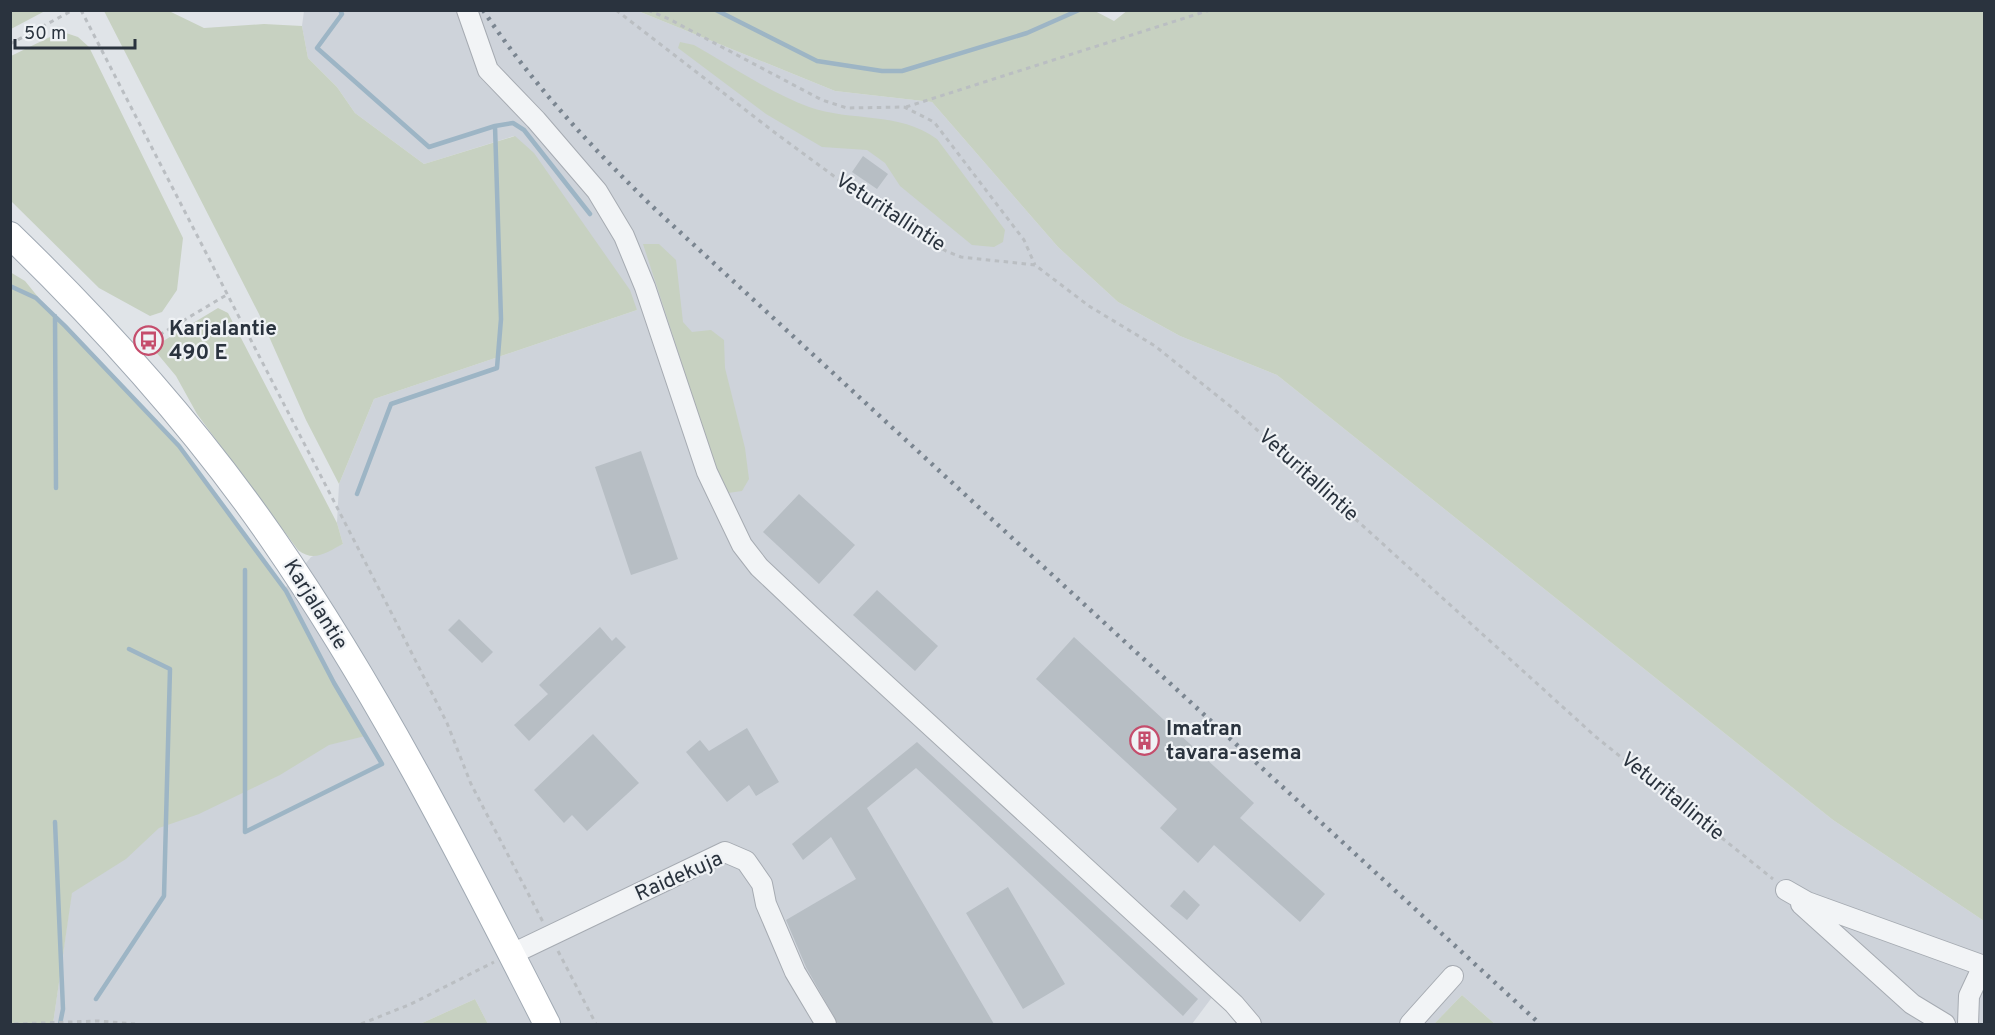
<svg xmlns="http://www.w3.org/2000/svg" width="1995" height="1035" font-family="Overpass,sans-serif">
<rect width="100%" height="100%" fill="#e0e4e8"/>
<path fill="#ced3da" d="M304 11H638L835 91 932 102 1058 247 1118 302 1180 336 1277 375 1833 820 1984 921V1024H1495L1462 995 1434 1024H1264L1213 996 1192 1024H488L475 999 420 1024H53L76 861 272 604 311 557 343 544 337 523 339 484 374 399 637 310 514 136 424 164 355 113 337 87 308 58 302 26Z"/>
<path fill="#c7d1c1" d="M11 10H45V11L11 29Z
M1093 10 1114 21 1128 10 1984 11V921L1833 820 1277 375 1180 336 1118 302 1058 247 932 102 835 91 638 11Z
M104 11H169L204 28 264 24 302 26 308 58 337 87 355 113 424 164 515 136 534 153 630 290 637 310 374 399 339 484 306 420 259 314Z
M66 33 78 37 89 47 183 238 177 290 162 312 150 316 99 288 11 201V56L54 35Z
M680 42 694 45C731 66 769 92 809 107 851 122 899 111 937 139L1005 230 1003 242 994 247 972 245 900 186 885 163 867 150 822 147 766 114 678 48Z
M643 244H659L676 260 683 322 692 332 711 330 724 340 725 368 745 448 749 479 742 491 728 493 720 480Z
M10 272 25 281 47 308 179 446 286 591 365 736 329 745 280 775 199 814 159 828 126 859 72 893 53 1024H11Z
M218 308 228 313 337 523 343 544C327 552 314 563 298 550L197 414 176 376 156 352 160 343Z
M1462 995 1495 1024H1434Z
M475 999 488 1024H420Z"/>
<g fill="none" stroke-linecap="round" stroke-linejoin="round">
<path stroke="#9db5c5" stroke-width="4.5" d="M340 10 342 14 317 48 429 147 495 126 513 123 524 130 590 214
M716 10 817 61 882 71H902L1027 33 1079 10
M10 286 36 298 65 326 179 446 286 591 334 683 382 764 245 832V570
M55 316 56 488
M357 494 391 404 497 368 501 319 495 126
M55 822 63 1009 60 1024
M96 999 164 896 170 669 129 649"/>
</g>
<path fill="#b7bec4" d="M863 156 888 174 877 189 852 172Z
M641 451 678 559 631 575 595 467Z
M799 494 855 545 819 584 763 532Z
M877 590 938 646 915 671 853 615Z
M459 619 493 652 482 663 448 630Z
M600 627 612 641 616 637 626 647 529 741 514 725 548 694 539 685Z
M1074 637 1254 803 1240 818 1325 894 1300 922 1214 845 1198 863 1160 828 1177 809 1036 679Z
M747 728 779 782 756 796 749 785 727 802 686 752 700 740 709 751Z
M593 734 639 783 587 831 572 815 564 823 534 790Z
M917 742 1198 999 1183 1016 916 768 867 808 994 1024H838L806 967 786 920 856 879 831 837 803 860 792 844Z
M1008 887 1065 984 1023 1009 966 913Z
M1184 890 1200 905 1187 920 1170 906Z"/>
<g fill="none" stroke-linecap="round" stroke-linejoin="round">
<defs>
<path id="minor" d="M467 10 488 70 536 120 597 191 624 236 645 287 707 472 742 545 759 567 813 618 1234 1004 1251 1024
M1786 890 1807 902 1984 966
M1801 904 1912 1004 1945 1024
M512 954 725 852 746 861 762 884 766 904 795 972 826 1024
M1410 1024 1453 976
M1968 1024 1969 996 1983 966"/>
<path id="major" d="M10 235C106 328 196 428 272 538 378 691 463 859 547 1024"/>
</defs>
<use href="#minor" stroke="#a6abb2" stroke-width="22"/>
<use href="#major" stroke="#a0a9b3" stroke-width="28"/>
<path stroke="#babec2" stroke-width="3" stroke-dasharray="4.5 4.5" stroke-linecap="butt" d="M81 10 394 618 447 723 471 784 543 922
M616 10 778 135 884 213 946 251 961 257 1035 265 1089 306 1155 346 1235 410 1596 737 1773 879
M648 10 669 19 822 100 847 108 904 107 934 122 1024 240 1035 265
M10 44 73 10
M906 107 1210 10
M144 344 228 294
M558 951 596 1024
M14 1024 98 1021 135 1024
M361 1024 411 1004 494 962"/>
<use href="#minor" stroke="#f2f4f6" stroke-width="20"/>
<use href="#major" stroke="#fff" stroke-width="26"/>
<path stroke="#7a8590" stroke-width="4.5" stroke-dasharray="3 6" stroke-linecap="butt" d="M483 10C533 85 592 148 656 210L1540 1024"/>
</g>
<defs>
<symbol id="bus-ring" viewBox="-11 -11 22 22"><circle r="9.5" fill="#eff2f5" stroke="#c54d6c" stroke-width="1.5"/><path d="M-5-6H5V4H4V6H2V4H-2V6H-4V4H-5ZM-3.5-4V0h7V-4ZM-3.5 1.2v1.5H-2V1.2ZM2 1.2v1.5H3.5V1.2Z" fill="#c54d6c"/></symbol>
<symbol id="building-ring" viewBox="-11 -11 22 22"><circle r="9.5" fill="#eff2f5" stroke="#c54d6c" stroke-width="1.5"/><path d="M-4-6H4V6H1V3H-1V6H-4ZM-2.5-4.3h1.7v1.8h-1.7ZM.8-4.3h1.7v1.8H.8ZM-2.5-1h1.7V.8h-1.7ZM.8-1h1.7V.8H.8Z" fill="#c54d6c"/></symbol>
</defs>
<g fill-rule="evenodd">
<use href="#bus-ring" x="132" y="324" width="33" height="33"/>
<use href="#building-ring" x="1128" y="724" width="33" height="33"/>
</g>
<g text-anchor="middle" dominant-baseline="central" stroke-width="4.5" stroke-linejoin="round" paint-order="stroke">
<g font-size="21" fill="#2a333e" stroke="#eff2f5">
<text transform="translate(890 213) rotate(33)">Veturitallintie</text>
<text transform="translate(1308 476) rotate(42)">Veturitallintie</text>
<text transform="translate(315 605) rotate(58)">Karjalantie</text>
<text transform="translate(1672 797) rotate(39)">Veturitallintie</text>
<text transform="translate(679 877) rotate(-24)">Raidekuja</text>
</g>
<g font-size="21" font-weight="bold" fill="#2a333e" stroke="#eff2f5" text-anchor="start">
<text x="169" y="329">Karjalantie<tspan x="169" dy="24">490 E</tspan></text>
<text x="1166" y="729">Imatran<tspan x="1166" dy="24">tavara-asema</tspan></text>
</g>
</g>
<rect width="1995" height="1035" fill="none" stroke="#2a333e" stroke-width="24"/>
<path d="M15 39v9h120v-9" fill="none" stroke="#2a333e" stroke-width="3"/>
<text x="24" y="39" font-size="18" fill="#2a333e" stroke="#eff2f5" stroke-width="4.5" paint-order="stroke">50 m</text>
</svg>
